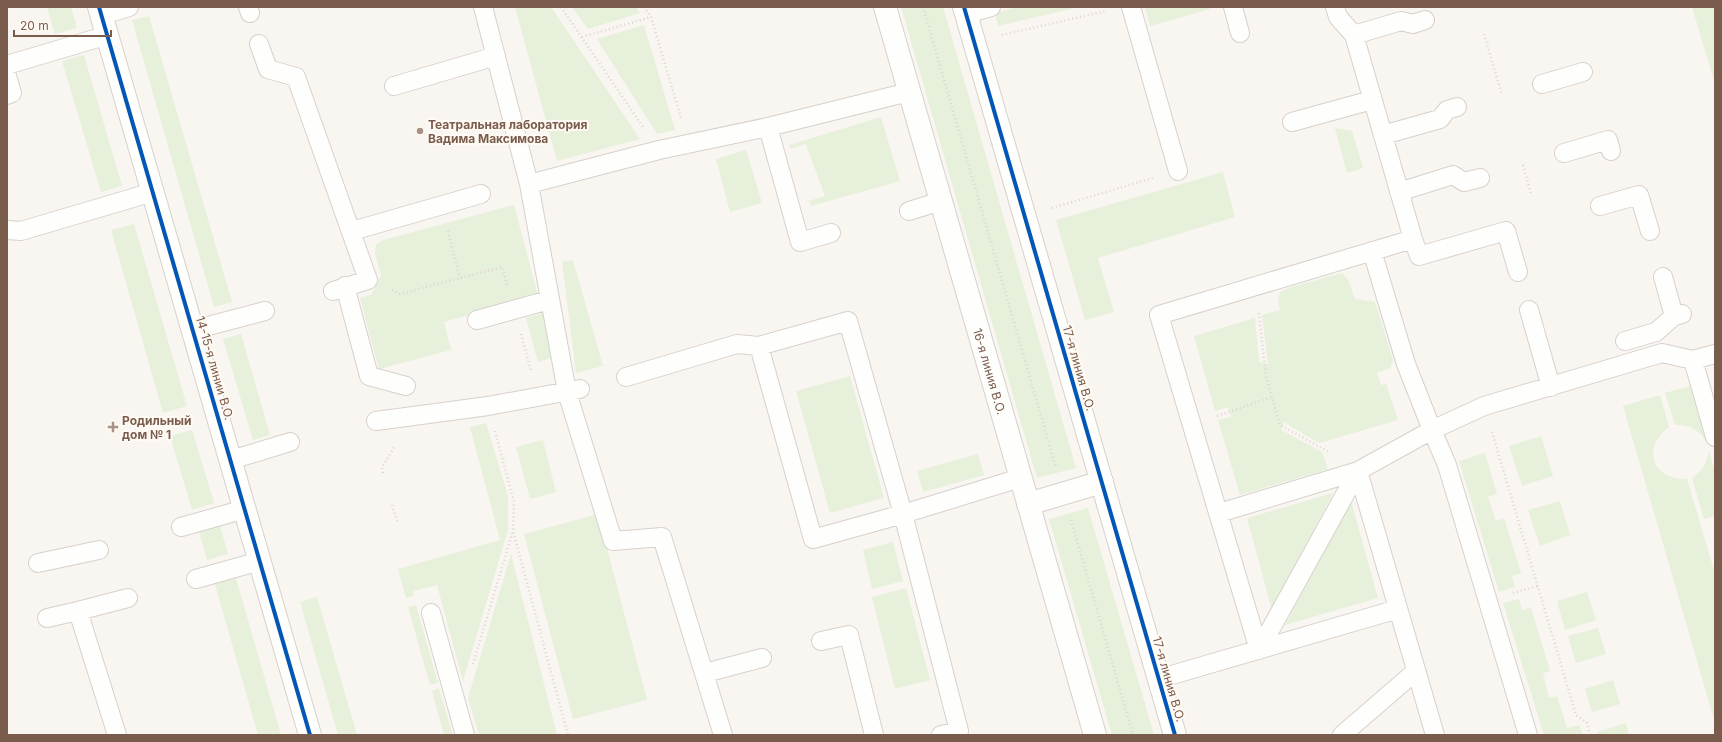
<svg xmlns="http://www.w3.org/2000/svg" width="1722" height="742" font-family="Inter,sans-serif">
<rect width="100%" height="100%" fill="#f9f5f0"/>
<path fill="#e7f0db" d="M47 7H71L77 28 55 34Z
M515 7H551L640 139 557 161Z
M572 7H636L640 13 588 29Z
M901 7H943L1076 468 1037 478Z
M1018 7H1079L998 26 995 13Z
M1145 7H1209L1210 9 1150 26Z
M1692 7H1715V84Z
M149 16 232 302 214 307 132 20Z
M644 25 675 130 657 134 597 39Z
M84 55 122 186 101 192 62 61Z
M881 117 900 181 811 206 809 201 825 196 806 144 790 149 789 145Z
M1335 128 1352 131 1363 168 1347 173Z
M746 150 762 203 730 212 716 159Z
M1223 172 1235 217 1098 258 1114 312 1085 320 1056 220Z
M514 205 538 296 444 322 451 350 379 369 360 298 372 294 381 275 375 254 376 245 383 240Z
M134 224 187 406 163 413 111 230Z
M573 260 603 366 576 373 562 262Z
M1342 273 1348 280 1355 299 1375 302 1393 360 1390 368 1377 373 1381 385 1386 384 1398 420 1319 443 1284 422 1281 430 1322 452 1328 469 1240 495 1218 420 1231 417 1228 407 1215 411 1194 336 1255 318 1259 362 1268 364 1262 315 1280 310 1278 301 1280 292 1288 288Z
M543 313 554 357 538 362 526 318Z
M241 334 270 435 253 440 223 339Z
M850 376 884 498 830 513 796 391Z
M1690 386 1707 443C1699 430 1691 424 1675 425L1665 393Z
M1660 395 1669 427C1641 447 1652 480 1687 479L1715 574V723L1623 406Z
M486 423 508 496V530L463 681 437 585 413 591 414 596 406 598 398 569 500 540 470 427Z
M192 430 214 503 192 510 170 436Z
M1541 436 1553 476 1522 486 1509 446Z
M543 440 556 492 530 499 516 447Z
M1709 451 1715 472V516L1704 519 1692 478C1703 471 1706 464 1709 451Z
M1485 453 1497 494 1488 497 1496 521 1504 518 1521 573 1512 576 1515 587 1499 592 1459 461Z
M978 454 984 475 923 492 917 471Z
M1333 493 1272 610 1247 518Z
M1351 501 1378 598 1285 625Z
M1560 501 1570 535 1540 546 1528 510Z
M1088 508 1154 735H1112L1049 519Z
M598 514 647 700 573 719 524 534Z
M220 526 228 554 207 560 199 532Z
M893 542 903 581 872 589 863 550Z
M511 554 557 735H479L468 698Z
M235 575 281 735H258L214 581Z
M906 588 930 680 895 689 872 597Z
M1587 592 1596 620 1565 630 1557 601Z
M317 597 357 735H338L300 602Z
M1519 599 1522 610 1531 608 1550 671 1543 673 1549 698 1557 696 1567 728 1579 725 1583 735H1544L1503 603Z
M416 605 438 683 430 685 408 607Z
M1598 628 1606 654 1576 663 1568 636Z
M1613 680 1620 704 1592 712 1585 689Z
M439 688 453 735H444L432 691Z
M1626 723 1629 735H1598L1597 732Z"/>
<g fill="none" stroke-linecap="round" stroke-linejoin="round">
<defs>
<path id="service" d="M248 7 250 13
M483 7 529 184 567 392 613 541 662 537 723 735
M1131 7 1178 171
M1233 7 1240 33
M966 14 991 7
M102 15 129 7
M1354 35 1401 21 1413 24 1425 20
M259 44 268 69 296 77 368 280 333 291
M7 65 108 35
M7 76 12 93 7 95
M1542 84 1583 72
M394 86 496 56
M1292 122 1372 100
M768 127 800 242 831 233
M1383 135 1440 119 1447 110 1457 107
M1564 153 1608 140 1611 151
M529 184 659 150 768 127 909 92
M1399 192 1453 175 1464 182 1480 178
M1600 206 1639 195 1650 231
M909 211 941 201
M7 230 21 231 153 192
M352 231 481 194
M1413 239 1419 256 1506 231 1518 272
M1372 251 1406 364 1432 430 1484 406 1662 353 1693 360 1715 354
M1663 277 1674 316
M345 286 369 376 406 386
M1529 310 1551 387
M477 320 549 300
M193 330 265 311
M1625 341 1656 332 1674 316 1682 314
M759 346 813 539 903 514 959 731 941 735
M1693 360 1715 437
M626 377 737 344 759 346 848 321 903 514 1020 478
M376 421 488 406 580 389
M231 460 290 442
M1358 471 1435 735
M1219 513 1358 471 1432 430 1447 465 1528 735
M181 527 245 509
M38 563 99 550
M196 579 260 561
M78 611 117 735
M431 613 465 735
M47 618 78 611 128 598
M821 641 849 635 874 735
M1259 650 1159 315 1413 239 1354 35 1338 17 1335 7
M1259 650 1358 471
M705 673 762 658
M1158 679 1398 609
M1342 735 1416 671"/>
<path id="minor" d="M99 7 310 735"/>
<g id="tertiary">
<path id="s1" d="M885 7 1095 735"/>
<path d="M964 7 1175 735"/>
<path d="M1028 504 1102 482"/>
</g>
</defs>
<use href="#service" stroke="#d7d1cb" stroke-width="20"/>
<use href="#minor" stroke="#d7d1cb" stroke-width="24"/>
<use href="#tertiary" stroke="#d7d1cb" stroke-width="24"/>
<path stroke="#dcd5d0" stroke-width="2.5" stroke-dasharray="1 3" stroke-linecap="butt" d="M561 7 643 127
M644 7 651 17 681 118
M923 7 1056 468
M1484 34 1502 95
M1002 35 1106 11
M582 37 651 17
M1523 165 1531 194
M1052 208 1153 178
M448 231 460 278
M392 290 400 294 502 267 507 285
M1259 313 1266 376 1280 425 1329 452
M521 334 531 371
M1217 416 1272 397
M495 431 514 502 513 531 568 735
M1492 432 1576 715 1587 723 1590 735
M383 473 382 467 395 446
M392 505 398 524
M1071 520 1133 735
M1513 593 1538 586
M473 664 513 531"/>
<use href="#service" stroke="#fefefd" stroke-width="18"/>
<use href="#minor" stroke="#fefefd" stroke-width="22"/>
<use href="#tertiary" stroke="#fefefd" stroke-width="22"/>
<defs>
<path id="cycleway" d="M99 7 310 735
M964 7 1175 735"/>
</defs>
<use href="#cycleway" stroke="#fffaf3" stroke-width="6"/>
<use href="#cycleway" stroke="#0057b8" stroke-width="4"/>
</g>
<g fill="#a69286" stroke="#fffaf3" stroke-width="1.5">
<circle cx="420" cy="131" r="4"/>
<path d="M111 421h4v4h4v4h-4v4h-4v-4h-4v-4h4z"/>
</g>
<g text-anchor="middle" dominant-baseline="central" stroke-width="4" stroke-linejoin="round" paint-order="stroke">
<g font-size="12" font-weight="bold" fill="#7a5c4d" stroke="#fffaf3" text-anchor="start">
<text x="428" y="124">Театральная лаборатория<tspan x="428" dy="14">Вадима Максимова</tspan></text>
<text x="122" y="420">Родильный<tspan x="122" dy="14">дом № 1</tspan></text>
</g>
<g font-size="12" fill="#7a5c4d" stroke="#fffaf3">
<text transform="translate(215 368) rotate(74)">14-15-я линии В.О.</text>
<text transform="translate(1079 368) rotate(74)">17-я линия В.О.</text>
<text stroke="none"><textPath href="#s1" startOffset="379">16-я линия В.О.</textPath></text>
<text transform="translate(1169 679) rotate(74)">17-я линия В.О.</text>
</g>
</g>
<rect width="1722" height="742" fill="none" stroke="#7a5c4d" stroke-width="16"/>
<path d="M14 30v6h97v-6" fill="none" stroke="#7a5c4d" stroke-width="2"/>
<text x="20" y="30" font-size="12" fill="#7a5c4d" stroke="#fffaf3" stroke-width="3" paint-order="stroke">20 m</text>
</svg>
